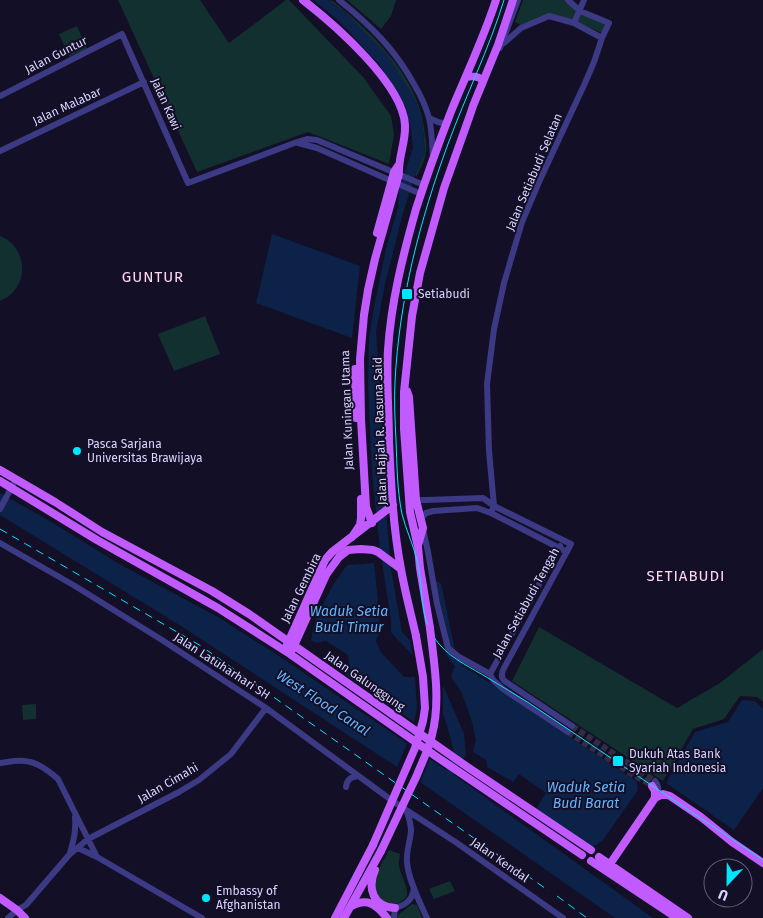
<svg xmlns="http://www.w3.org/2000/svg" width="763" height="918" font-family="'Fira Sans',sans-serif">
<rect width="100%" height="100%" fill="#130f26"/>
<path fill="#12302f" d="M118 0H200L229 43 286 0H289L364 78 391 116 394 134 389 164 308 132 197 172Z
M328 0 333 1C374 34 421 80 425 135 426 140 427 146 426 151 426 159 420 168 417 176L415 175 425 152 422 120 346 13Z
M347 0H396L391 16 381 29Z
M523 0H567L606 24 602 33 574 21 551 15 521 25 515 22Z
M77 26 87 49 69 57 59 34Z
M0 236C22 244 30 274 13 292 10 296 4 299 0 301Z
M205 316 220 354 174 371 158 334Z
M539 627 677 708 720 683 763 649V702L757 697 740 696 724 719 693 729 663 781 512 681Z
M36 704V719L23 720 22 705Z
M389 850 400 854C400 857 398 862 399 865 400 875 408 885 407 895 406 898 405 899 402 901 388 911 374 897 375 882 376 871 384 860 389 850Z
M450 881 455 891 434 899 429 889Z
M412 904 417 905 422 918H397L398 915Z"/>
<path fill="#0c2248" d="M313 0H328L346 13 388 56 416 101 422 120 425 153 415 175 403 213 385 284 376 332 381 406 386 510 391 569 402 632 425 656 443 685 464 734 466 756 460 761 454 775 653 918H615L420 782 181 626 0 515V493L48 520 121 565 218 617 285 660 446 770 454 753C449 726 435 690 421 667 413 654 400 643 391 632V621L380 549 372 473 368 383 369 339 373 312 386 249 398 207 399 189 413 148 411 129 406 108 378 63 339 21Z
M272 234 360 266 352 338 256 303Z
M374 563 378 600 377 604 381 630 376 640 380 651 404 677H415L417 708 414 722 346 675 349 663 348 655 326 641 316 643 311 640 315 620 333 585 347 565Z
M458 663 495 686 637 782 638 790 603 840 596 845 591 846 536 809 546 793 519 774 513 782 487 767 486 760 473 752 476 739 471 719 461 691 451 677 454 668Z
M742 700 755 701 763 709V788L734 830 666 783 695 732 728 722Z"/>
<path fill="#130f26" d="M412 639 427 655 443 679V714L441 719 432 695 418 668 414 663 410 641Z
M408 741 431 757 419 785 396 770Z"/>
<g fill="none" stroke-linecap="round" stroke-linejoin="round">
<path stroke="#0c2248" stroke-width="9" d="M437 586 451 654 458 663"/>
<path stroke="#312d47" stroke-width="6" stroke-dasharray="6 3" stroke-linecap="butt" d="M572 726 655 781
M568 732 633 775 652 785"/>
<path stroke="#3d3a85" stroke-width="6" d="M339 0C371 26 395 49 415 86 421 96 426 107 429 118 432 130 432 144 433 157
M574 23 584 0
M504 43 521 28 549 16 574 23 602 38
M500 48 518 0
M0 96 122 34 188 183 297 142 307 139 317 140 424 185
M429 118 438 122 446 124
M298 143 317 148 421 194
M0 151 144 82
M416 500H426L483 498 494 506 571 544 503 670C501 675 501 679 506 682L572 726
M0 509 16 479
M491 513 494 506 489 451 487 384 494 329 504 283 522 222 539 182 585 83 594 62 602 38 609 23 580 11 568 0
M420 520 426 513 433 511 477 508 491 513 567 552
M423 529 428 552 437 604 448 648 459 657 490 674 493 680 503 689 568 732
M0 543 75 586 162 640 266 708 394 802 457 843 563 918
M490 674 560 546
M0 763C8 762 17 760 25 761 37 762 49 771 58 779L97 857
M655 781C659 786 659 791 656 796
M346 787C347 780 350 777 358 776
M407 812C409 818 411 824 411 831 410 842 406 852 407 862 408 879 420 903 427 918
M78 848 97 857 202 918
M70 853C74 839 76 831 75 817
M8 918 17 910 26 905 69 855 88 839 179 792 199 780 231 754 266 708
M394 918 395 908C405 905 412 901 414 889"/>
<path stroke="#c25bff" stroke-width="8" d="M303 0C334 24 403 84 405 125 406 142 398 157 399 174L375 259 368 290 364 315 360 359 361 419 366 507 372 523
M466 77C471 76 479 76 483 81
M377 233 394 172 398 166
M355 369 356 418
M407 391 409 397 416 500 423 528 418 545
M0 470 55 502 102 532 212 591 249 614 466 766 591 850
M0 481 97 540 218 608 290 654 437 757 582 855
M352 537 360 525 361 518V499
M430 628 420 568 418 547 410 512 404 429V392L412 316 420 273 444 188 470 115 473 106 498 45 513 0
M416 636C411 614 405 592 401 569 393 527 391 484 389 441 389 411 386 380 388 350 391 302 403 255 416 209 427 175 439 142 452 109 467 73 484 37 496 0
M287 645 325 560 332 552 393 505
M292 650 326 575 339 557 348 550 361 549 373 550 378 552 401 569
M652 786 655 791V798
M599 857 688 918
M591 861 677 918
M610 864 655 798 663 794 670 796 701 817 732 842 763 863
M375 870C367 888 373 907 395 908
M0 898 17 910 25 918
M350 907C367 897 376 904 387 918
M335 918 373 845
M344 918 381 851"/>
<path stroke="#00e5ff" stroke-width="1" d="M504 0C489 49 466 95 448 144 420 220 399 300 395 382 394 401 395 421 396 440 397 464 397 490 402 514 406 530 413 544 417 560 424 589 418 621 440 645 453 660 472 668 488 678 502 686 515 695 529 703 607 755 685 808 763 860"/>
<path stroke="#00e5ff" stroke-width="1" stroke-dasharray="8 6" stroke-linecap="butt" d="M0 529 201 646 549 891
M557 896 587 918"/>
<path stroke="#c25bff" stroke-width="8" d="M373 845 415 748 423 721 425 708 423 677 416 636
M381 851C393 826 405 800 417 775 422 762 429 749 432 735 441 701 434 663 430 628"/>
</g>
<g fill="#00e5ff" stroke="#130f26" stroke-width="2">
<rect x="401" y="288" width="12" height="12" rx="2.5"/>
<circle cx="77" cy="451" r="5"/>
<rect x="612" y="755" width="12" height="12" rx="2.5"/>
<circle cx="206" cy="898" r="5"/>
</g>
<g text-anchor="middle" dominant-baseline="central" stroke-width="4" stroke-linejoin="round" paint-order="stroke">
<g font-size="12" fill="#d9d4ff" stroke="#130f26">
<text transform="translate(56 55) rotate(-27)">Jalan Guntur</text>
<text transform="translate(166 104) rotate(66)">Jalan Kawi</text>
<text transform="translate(67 106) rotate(-25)">Jalan Malabar</text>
<text transform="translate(534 172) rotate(-67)">Jalan Setiabudi Selatan</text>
<text transform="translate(347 410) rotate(-92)">Jalan Kuningan Utama</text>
<text transform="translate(380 431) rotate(-92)">Jalan Hajjah R. Rasuna Said</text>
<text transform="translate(301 588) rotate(-64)">Jalan Gembira</text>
<text transform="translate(526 603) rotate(-61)">Jalan Setiabudi Tengah</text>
<text transform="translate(222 666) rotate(33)">Jalan Latuharhari SH</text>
<text transform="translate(365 681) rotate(35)">Jalan Galunggung</text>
<text transform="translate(168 783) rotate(-30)">Jalan Cimahi</text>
<text transform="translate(500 860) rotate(35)">Jalan Kendal</text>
</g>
<g font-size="12" fill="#d9d4ff" stroke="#130f26" text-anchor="start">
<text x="418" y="294">Setiabudi</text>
<text x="87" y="444">Pasca Sarjana<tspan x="87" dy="14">Universitas Brawijaya</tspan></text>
<text x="629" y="754">Dukuh Atas Bank<tspan x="629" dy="14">Syariah Indonesia</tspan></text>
<text x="216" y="891">Embassy of<tspan x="216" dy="14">Afghanistan</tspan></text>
</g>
<g font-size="14" font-style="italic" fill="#62b6ff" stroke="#130f26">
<text x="349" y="611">Waduk Setia<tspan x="349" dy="16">Budi Timur</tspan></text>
<text transform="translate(323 703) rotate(33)">West Flood Canal</text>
<text x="586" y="787">Waduk Setia<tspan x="586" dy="16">Budi Barat</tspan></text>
</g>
<g font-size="15" letter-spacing="1" fill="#ffd6f0" stroke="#130f26">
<text x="153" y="277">GUNTUR</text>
<text x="686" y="576">SETIABUDI</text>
</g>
</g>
<g transform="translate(728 883) rotate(202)"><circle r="24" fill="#130f26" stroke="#625e7d"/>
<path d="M0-4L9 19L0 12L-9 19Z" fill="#00e5ff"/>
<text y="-8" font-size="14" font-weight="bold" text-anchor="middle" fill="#d9d4ff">U</text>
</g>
</svg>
